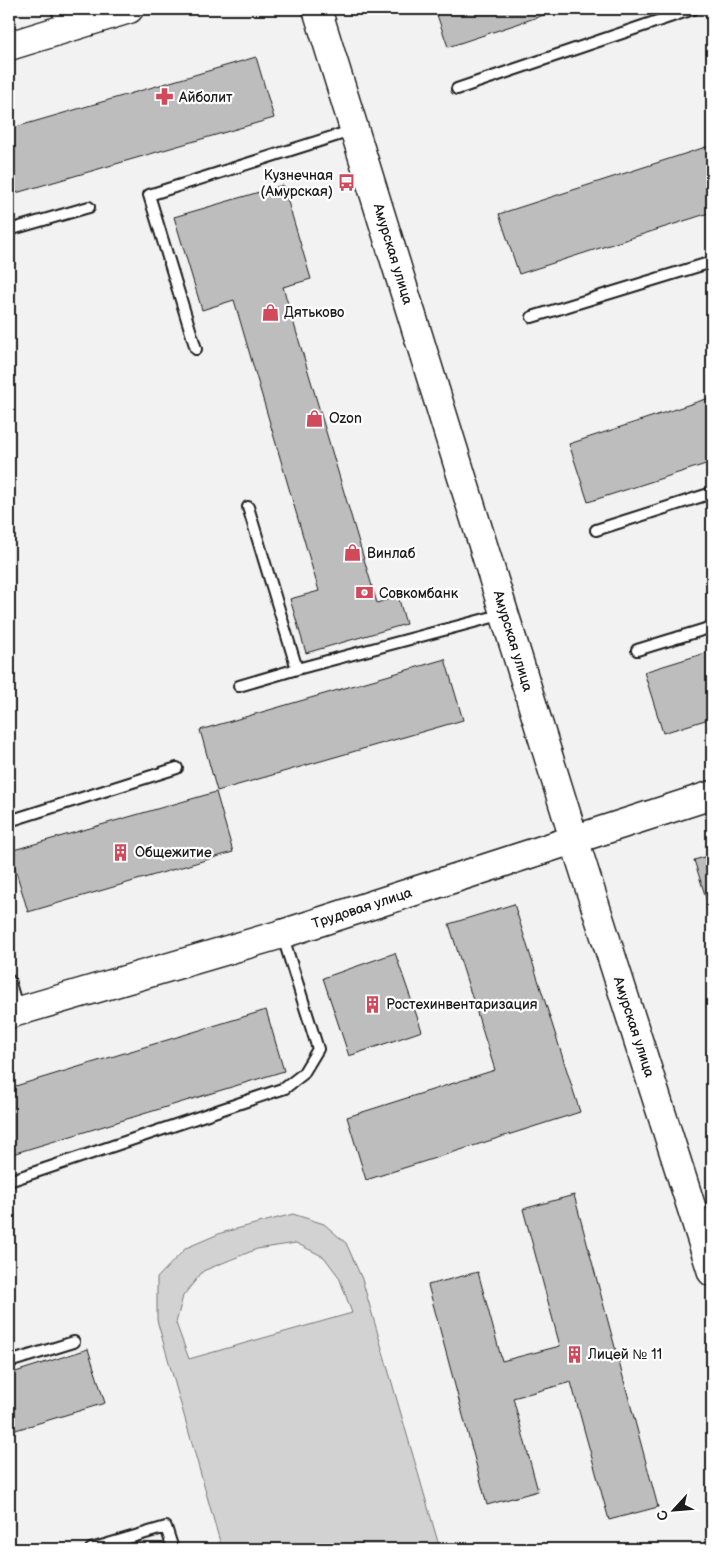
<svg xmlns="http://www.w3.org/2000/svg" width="721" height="1558" font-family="'Balsamiq Sans',sans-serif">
<rect width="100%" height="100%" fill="#f2f2f2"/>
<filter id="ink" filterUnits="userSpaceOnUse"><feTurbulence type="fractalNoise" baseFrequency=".02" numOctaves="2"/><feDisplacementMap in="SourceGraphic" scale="10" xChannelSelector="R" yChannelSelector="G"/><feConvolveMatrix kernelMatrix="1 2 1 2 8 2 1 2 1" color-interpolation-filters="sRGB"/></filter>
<g filter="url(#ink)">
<path fill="#d2d2d2" stroke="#777" fill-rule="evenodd" d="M293 1214 324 1224 346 1243 362 1279 440 1549H222L157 1320V1278L186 1248 221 1233ZM296 1243 324 1257 339 1277 352 1313 189 1359 176 1323 183 1296 203 1271 257 1249Z"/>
<path fill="#bdbdbd" stroke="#1c1c1c" d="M435 9H562L448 47Z
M256 57 274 118 9 195V129Z
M712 145V212L519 274 499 214Z
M283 185 311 279 283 287 377 603 398 596 406 624 306 653 290 599 319 591 234 300 202 310 174 217Z
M712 397V462L588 502 569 444Z
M712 651V718L663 733 644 672Z
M445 659 463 720 217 791 200 730Z
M216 792 233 852 28 912 10 851Z
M712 855V917L694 860Z
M514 904 580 1112 366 1180 347 1117 495 1070 449 924Z
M395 953 422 1031 349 1056 323 978Z
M266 1010 284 1071 9 1155V1088Z
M574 1195 658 1507 609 1520 571 1382 513 1398 538 1491 487 1505 428 1285 478 1272 502 1361 560 1346 523 1209Z
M88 1349 105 1403 9 1432V1374Z"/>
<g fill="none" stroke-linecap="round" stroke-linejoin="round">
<defs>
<path id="lane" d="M57 9 63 28
M457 89 693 9
M9 230 89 207
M532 317 712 262
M196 349 149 195 354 130
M248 507 297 669
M596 530 712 493
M637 650 712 627
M239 686 297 669 504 614
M9 821 177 768
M9 980 18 1010
M9 1181 285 1088 303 1074 318 1049 282 934
M9 1362 74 1342
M91 1549 166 1527 173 1549"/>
<path id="secondary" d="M317 9 574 839 712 1272
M9 46 129 9
M9 1014 282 934 712 795"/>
</defs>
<use href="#lane" stroke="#1c1c1c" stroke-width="14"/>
<use href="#secondary" stroke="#1c1c1c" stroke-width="31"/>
<use href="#lane" stroke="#fff" stroke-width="10"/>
<use href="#secondary" stroke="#fff" stroke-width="28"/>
</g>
</g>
<defs>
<symbol id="pharmacy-bare" viewBox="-9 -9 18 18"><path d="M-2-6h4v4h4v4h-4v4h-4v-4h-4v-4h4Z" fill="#d1495b" stroke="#fff" stroke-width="2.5" paint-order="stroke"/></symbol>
<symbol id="bus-bare" viewBox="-9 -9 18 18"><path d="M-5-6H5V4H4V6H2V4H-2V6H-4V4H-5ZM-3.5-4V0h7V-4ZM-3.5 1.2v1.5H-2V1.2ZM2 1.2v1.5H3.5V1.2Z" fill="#d1495b" stroke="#fff" stroke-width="2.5" paint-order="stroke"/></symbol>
<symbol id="shop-bare" viewBox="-9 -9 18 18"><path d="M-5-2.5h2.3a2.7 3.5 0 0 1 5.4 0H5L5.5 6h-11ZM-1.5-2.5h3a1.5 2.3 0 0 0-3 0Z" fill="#d1495b" stroke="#fff" stroke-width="2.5" paint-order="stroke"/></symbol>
<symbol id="bank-bare" viewBox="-9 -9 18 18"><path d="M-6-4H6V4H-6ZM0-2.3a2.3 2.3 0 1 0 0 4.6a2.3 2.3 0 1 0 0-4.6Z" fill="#d1495b" stroke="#fff" stroke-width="2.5" paint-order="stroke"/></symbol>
<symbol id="building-bare" viewBox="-9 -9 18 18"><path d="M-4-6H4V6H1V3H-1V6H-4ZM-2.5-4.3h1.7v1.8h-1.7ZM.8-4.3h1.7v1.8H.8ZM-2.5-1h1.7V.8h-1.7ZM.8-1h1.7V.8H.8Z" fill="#d1495b" stroke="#fff" stroke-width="2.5" paint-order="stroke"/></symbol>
</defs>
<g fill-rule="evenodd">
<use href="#pharmacy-bare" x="152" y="84" width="25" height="25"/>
<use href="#bus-bare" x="334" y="170" width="25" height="25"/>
<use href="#shop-bare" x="258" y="300" width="25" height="25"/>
<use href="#shop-bare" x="302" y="406" width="25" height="25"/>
<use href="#shop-bare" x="340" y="540" width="25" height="25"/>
<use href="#bank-bare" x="352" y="580" width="25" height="25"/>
<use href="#building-bare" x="108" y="840" width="25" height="25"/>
<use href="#building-bare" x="360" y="992" width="25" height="25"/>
<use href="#building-bare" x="562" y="1342" width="25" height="25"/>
</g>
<g text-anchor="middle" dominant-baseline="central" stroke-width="4.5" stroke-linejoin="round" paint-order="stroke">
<g font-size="14" fill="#1c1c1c" stroke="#fff" text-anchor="start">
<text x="179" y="97">Айболит</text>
<text x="333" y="175" text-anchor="end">Кузнечная<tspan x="333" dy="16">(Амурская)</tspan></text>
<text x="284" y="312">Дятьково</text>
<text x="329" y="418">Ozon</text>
<text x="367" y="553">Винлаб</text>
<text x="379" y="593">Совкомбанк</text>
<text x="135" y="852">Общежитие</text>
<text x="386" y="1004">Ростехинвентаризация</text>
<text x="588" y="1354">Лицей № 11</text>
</g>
<g font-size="14" fill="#1c1c1c" stroke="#fff">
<text transform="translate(393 254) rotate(73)">Амурская улица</text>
<text transform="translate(513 641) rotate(73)">Амурская улица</text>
<text transform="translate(362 908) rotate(-18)">Трудовая улица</text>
<text transform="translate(634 1027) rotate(72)">Амурская улица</text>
</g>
</g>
<rect width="721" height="1558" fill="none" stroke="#fff" stroke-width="30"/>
<rect x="15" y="15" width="691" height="1528" fill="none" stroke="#1c1c1c" stroke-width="2" filter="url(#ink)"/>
<g transform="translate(674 1510) rotate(244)" stroke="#ffffff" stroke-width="4" paint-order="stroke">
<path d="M0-4L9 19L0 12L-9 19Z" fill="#1c1c1c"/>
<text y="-8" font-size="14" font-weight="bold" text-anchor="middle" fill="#1c1c1c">С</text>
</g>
</svg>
